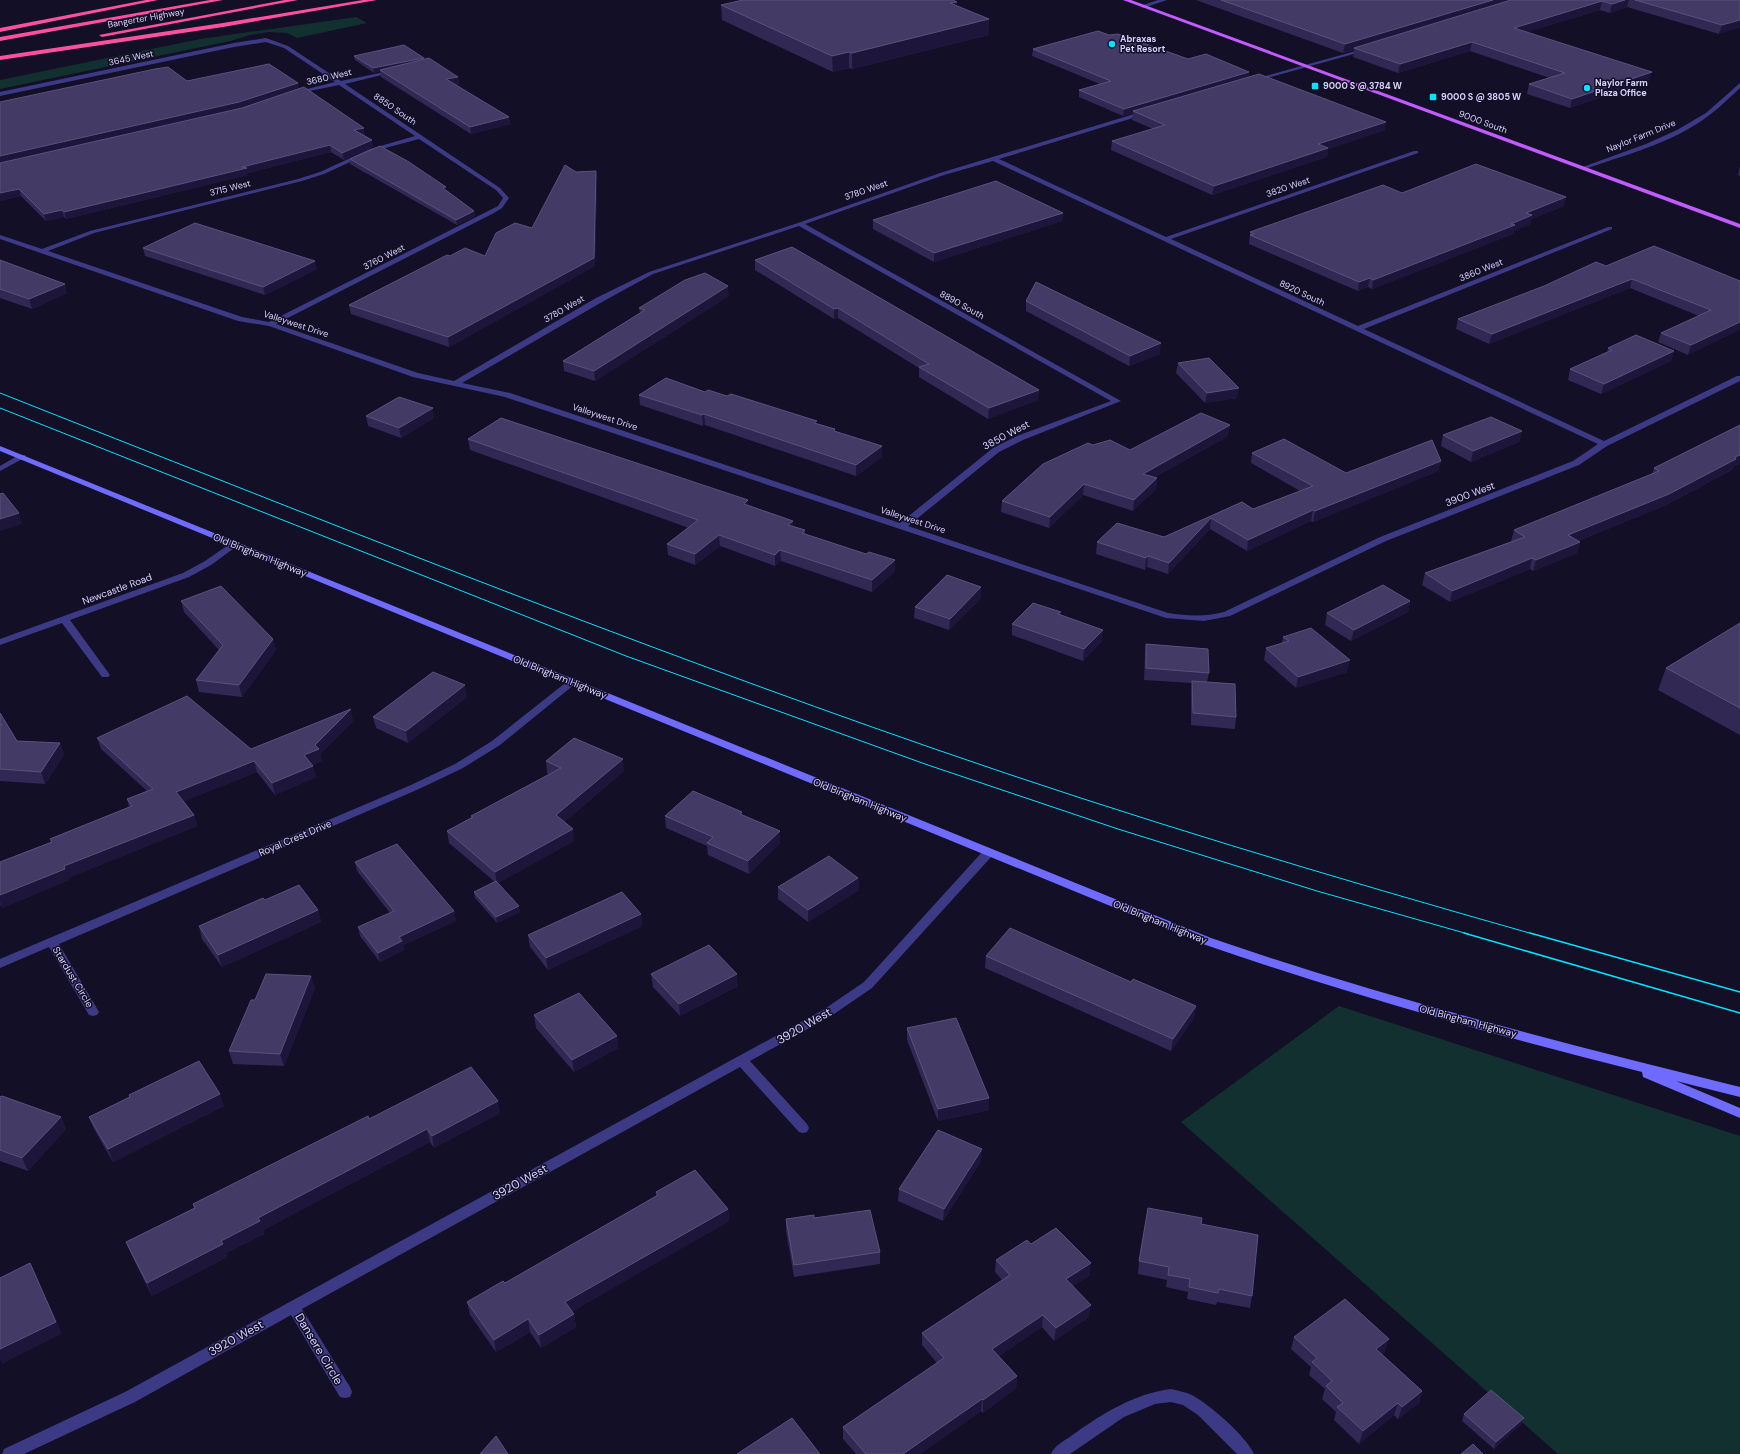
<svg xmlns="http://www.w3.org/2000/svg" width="1740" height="1454" font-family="'DM Sans',sans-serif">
<rect width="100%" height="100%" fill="#130f26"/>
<path fill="#12302f" d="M356 17 367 23 297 38 287 33 269 32 250 35 230 41 0 89V80L200 39Z
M1339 1006 1740 1136V1454H1558L1181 1122Z"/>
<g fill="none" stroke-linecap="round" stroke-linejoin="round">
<path fill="#3d3a85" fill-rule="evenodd" d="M1158 0H1167L1143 8 1140 6Z
M266 38 288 46 341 81 394 70V72L345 84 500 188 509 198 502 208 494 213 276 324 418 373 454 381 596 298 649 272 798 223 940 173 1144 111 1146 112V114L999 159 1166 237 1414 151H1418V153L1171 239 1358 326 1608 227H1612V229L1364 329 1604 441 1737 376H1740V381L1607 446 1579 465 1386 541 1230 616 1204 621 1166 618 505 397 413 377 269 326 238 321 0 239V235L42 249 90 231 298 179 320 172 370 149 415 136 339 85 295 94V92L335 82 284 48 266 42 234 47 0 96V92L234 43ZM419 139 496 190 503 198 498 206 269 322 242 317 48 251 94 233 302 181 324 174 374 151ZM993 161 1598 444 1573 461 1380 537 1224 612C1205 617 1187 616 1168 613L908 526 999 452 1023 440 1121 401 805 224 944 175ZM799 226 1111 401 1017 436 993 448 900 523 510 393 462 383 602 302 653 274Z
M1363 49 1368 50 1256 81 1251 80Z
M1740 83V88C1726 101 1712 115 1695 125 1661 146 1622 156 1585 169L1580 168 1646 144 1677 130 1706 113Z
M19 455H25L26 457 0 471V466Z
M234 541 237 542 238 544 237 546 211 565 189 577 70 620 110 675 108 677H102L62 623 0 645V639L183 573 205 561Z
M572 679 577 682 575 684 500 745 463 768 419 789 59 944 99 1012 97 1015 93 1016 89 1015 49 947 0 968V959L411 785 455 764 492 741 569 680Z
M988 849 993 853 992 856 872 988 831 1016 750 1061 807 1124 809 1128 807 1132 803 1133 799 1132 740 1067 302 1309 350 1387 352 1392 350 1397 345 1398 340 1397 291 1315 135 1402 24 1454H2L4 1449 125 1392 823 1010 864 982 984 850Z
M1171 1389C1178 1391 1186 1392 1192 1395 1209 1404 1247 1437 1254 1454H1237L1198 1415 1183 1405 1171 1402 1155 1404 1124 1417 1070 1454H1051C1054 1446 1064 1441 1071 1436 1102 1414 1133 1394 1171 1389Z"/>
<path fill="#6f6bff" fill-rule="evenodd" d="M0 446 1211 938C1385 998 1562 1043 1740 1087V1097L1676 1081 1740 1108V1118L1643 1077 1642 1072C1494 1035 1347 994 1203 944L0 451Z"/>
<path fill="#c25bff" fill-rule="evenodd" d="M1123 0H1131L1740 224V228Z"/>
<path fill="#ff4fa3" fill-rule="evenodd" d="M146 0H158L0 32V28Z
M210 0H223L0 41V37Z
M285 0H298L102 37 99 35Z
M363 0H377L223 27 0 60V56L223 23Z"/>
<path stroke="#00e5ff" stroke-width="1" d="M0 393C309 515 618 639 932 748 1130 817 1332 877 1533 934
M0 408 626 656 925 764 1118 829 1317 891 1468 934"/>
<path stroke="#00e5ff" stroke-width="1.5" d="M1464 933 1740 1013
M1530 933 1740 992"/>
</g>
<path fill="#312854" d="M1196 0H1740L1719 34 1627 7 1610 13 1600 10 1527 32 1649 81 1570 108 1527 94 1529 84 1550 78 1470 51 1398 73 1353 57 1354 50 1343 53Z
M721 5 957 6 989 19V35L852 69 849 68 833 72 722 20Z
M1109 35 1188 59 1249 77 1385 130 1328 149 1327 157 1212 195 1111 150 1112 141 1153 129 1132 120 1133 113 1123 116 1079 97V90L1100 84 1032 56 1033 49Z
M354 56 424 60 458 77 459 84 456 85 509 117 510 124 471 134 381 77 380 71 374 73 355 60Z
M187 81 299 89 365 134 363 135 373 147 344 160 331 152 248 173V175L66 219 64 217 46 221 21 196 0 201V102Z
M350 159 447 191 474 211 475 216 457 225 350 164Z
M1740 166V176L1738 175Z
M596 171 597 180 595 266 449 347 351 314 349 305 450 256H485L532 228 576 172Z
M1402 193 1564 206 1531 219 1530 224 1514 231 1513 234 1372 289 1368 287 1358 291 1249 244 1250 232Z
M1063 213 1062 221 934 262 873 229V220Z
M143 248 317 269 265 295 145 256Z
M0 260 67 293 32 309 0 298Z
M755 260 1039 390 1038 400 988 419 919 377V368L838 318 834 319 755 270Z
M1606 266 1740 281 1688 355 1658 342 1661 333 1699 316 1630 288 1489 344 1456 329 1458 319Z
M729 296 595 381 564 371 563 361 640 313 639 308Z
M1026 301 1160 354 1129 366 1026 311Z
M1608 348 1674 351 1671 361 1601 394 1568 380 1570 369 1607 352Z
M1178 363 1237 398 1205 403 1176 373Z
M705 392 727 396 835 429V431L882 457 856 476 705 425 703 426 640 405 639 395Z
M366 416 434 418 401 438 368 426Z
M1740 425V464L1733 467 1732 470 1666 505 1578 541 1580 542 1577 553 1533 571 1530 569 1450 602 1422 585 1425 573 1512 541H1511L1514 530 1652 474 1654 468Z
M1522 431 1519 442 1471 462 1441 446 1443 435Z
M1228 436 1155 477 1157 478 1156 489 1133 511 1083 495 1049 528 1001 512 1002 501 1093 445 1130 450Z
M468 439 748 505 793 521V526L805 530V534L895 571 872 592 781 561 775 566 720 546 695 565 668 555 667 544 689 528 470 450Z
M1252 453 1346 473 1441 461 1438 471 1313 522 1311 521 1247 551 1210 529 1168 574 1147 567 1145 570 1096 554 1097 542 1164 537 1242 502 1253 509 1300 491 1251 463Z
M981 587V598L949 630 914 618 915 607Z
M181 601 273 639 276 650 242 697 199 692 196 680 219 650 184 612Z
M1410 601 1408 612 1351 641 1325 625 1327 613Z
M1740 623V735L1658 690 1666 668Z
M1012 624 1102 641 1083 661 1012 635Z
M1283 637 1347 672 1296 688 1264 660 1266 648 1282 643Z
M1146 644 1209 673 1207 682 1236 717 1235 729 1191 725V693L1192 683 1144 680 1145 656Z
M467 697 408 743 376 728 373 717Z
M0 713 17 741 60 743 64 755 45 784 0 781Z
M353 721 320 754 322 761 312 765 316 777 275 795 257 772 184 801 194 815 197 826 68 878 69 880 2 908 0 904V862L51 842 50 839 129 807 127 799 147 791 101 749 97 738 251 749Z
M546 761 624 771 564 822 574 841 498 883 520 912 497 923 475 898 474 892 495 882 449 843 447 831 471 818V816L549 774 547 773Z
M742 812V815L780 831V843L749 874 708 855 707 846 666 828 665 816Z
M355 862 454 911 456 921 403 945 404 950 380 962 360 936 358 927 390 913 357 871Z
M858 878 859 890 808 922 778 899V887Z
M265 900 318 910 321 922 222 967 202 939 199 926Z
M641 914 642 926 548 970 530 947 528 935Z
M986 956 1131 982 1196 1006 1194 1018 1171 1051 985 968Z
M651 974 738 986 680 1016 653 987Z
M315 988 284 1066 233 1064 229 1051 255 1000Z
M534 1015 618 1048 574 1072 536 1028Z
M907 1028 989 1110 938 1121 907 1040Z
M129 1095 224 1106 113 1162 94 1129 89 1117 129 1097Z
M0 1097 61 1117 66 1129 28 1171 0 1161Z
M500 1113 434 1148 430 1142 263 1230 264 1234 226 1253 227 1257 152 1296 131 1254 126 1242 194 1208 193 1204 369 1119Z
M981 1161 943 1221 898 1201 899 1189Z
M656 1192 728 1209 729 1221 572 1311 574 1314 576 1327 541 1348 530 1332 496 1352 470 1315 467 1302 505 1283 656 1196Z
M814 1218 880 1252V1264L794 1277 786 1231V1219Z
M1201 1224 1252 1296 1250 1308 1217 1302 1216 1305 1187 1299 1188 1292 1166 1287 1167 1280 1138 1274 1139 1261Z
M1031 1244 1090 1275 1073 1286 1089 1317 1054 1341 1042 1327 999 1356 1017 1376 1016 1388 983 1413 981 1411 920 1454H856L843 1439V1427L937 1363 922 1345V1333L1002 1280 995 1272 996 1260Z
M1294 1337 1385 1352 1382 1354 1422 1391 1419 1403 1398 1419 1394 1415 1359 1444 1334 1420 1336 1412 1322 1399 1325 1389 1309 1375 1311 1367 1291 1349Z
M1464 1414 1524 1418 1521 1424 1494 1449 1462 1421Z"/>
<path fill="#1d163a" d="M1493 0H1520L1354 48V50L1343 53 1345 44Z
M1625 0H1629L1627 7 1610 13 1612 4Z
M1602 1 1600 10 1512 37 1514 28Z
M957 2V17L950 3Z
M989 19V35L852 69V53Z
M1740 20V28L1719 34 1722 25Z
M1472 42 1470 51 1398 73 1400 64Z
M849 52V68L833 72 832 56Z
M424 58V62L380 70V71L374 73 373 68Z
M1249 72V78L1133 111V113L1123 116 1124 109Z
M1652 72 1649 81 1570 108 1572 99Z
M458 77 459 84 447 87 446 79Z
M298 83 299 90 241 109 0 163V156Z
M509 117 510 124 471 134 470 127Z
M1386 122 1385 130 1328 149 1327 157 1212 195 1214 186 1318 144Z
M364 128 365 134 355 137 354 130Z
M372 140 373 147 344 160 342 153Z
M330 145 331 152 248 173V175L66 219 64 212 242 167Z
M596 171 597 180 595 266 449 347 448 337Z
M19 189 21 196 0 201V193Z
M1566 197 1564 206 1531 219 1530 224 1514 231 1513 234 1372 289 1373 280 1511 224 1526 213Z
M62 210 64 217 46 221 44 214Z
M474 211 475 216 457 225 456 220Z
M1063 213 1062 221 934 262V253Z
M315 261 317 269 265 295 263 287Z
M1370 278 1368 287 1358 291 1359 282Z
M1632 279 1630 288 1489 344 1492 334Z
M65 284 67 293 32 309 29 299Z
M728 286 729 296 595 381 594 371Z
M838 308V318L834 319V309Z
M1740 322V330L1688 355 1691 345Z
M1161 343 1160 354 1129 366 1130 356Z
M1674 351 1671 361 1601 394 1604 384Z
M1239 388 1237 398 1205 403 1207 393Z
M1039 390 1038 400 988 419 989 408Z
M433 408 434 418 401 438 399 428Z
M704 414 705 425 703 426 702 415Z
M1230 425 1228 436 1142 484 1143 474Z
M1522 431 1519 442 1471 462 1473 451Z
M882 446V457L856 476V465Z
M1740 455V464L1733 467 1732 470 1666 505 1565 546 1568 535Z
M1441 461 1438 471 1313 522 1315 511Z
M1157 478 1156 489 1133 511 1134 500Z
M1084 484 1083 495 1049 528 1050 517Z
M748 500V511L744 504Z
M1313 510 1311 521 1247 551 1248 540Z
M19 513 22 524 0 531V519Z
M1211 518 1210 529 1168 574 1169 563Z
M793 521 794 532 788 525Z
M719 535 720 546 695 565V554Z
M1580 542 1577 553 1533 571 1536 560Z
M780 550 781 561 775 566V555Z
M1148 556 1147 567 1145 570 1146 558Z
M1532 558 1530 569 1450 602 1452 591Z
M895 560V571L872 592V580Z
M981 587V598L949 630 950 619Z
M1410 601 1408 612 1351 641 1354 630Z
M1103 630 1102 641 1083 661 1084 649Z
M273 639 276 650 242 697 239 685Z
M1350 660 1347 672 1296 688 1298 677Z
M465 685 467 697 408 743 406 731Z
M351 709 353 721 320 754 322 761 307 767 304 755Z
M60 743 64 755 45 784 41 772Z
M623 759 624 771 558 827 556 815Z
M254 761 257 772 180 803 176 792Z
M313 766 316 777 275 795 272 783Z
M194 815 197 826 68 878 69 880 2 908 0 902V895L64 866Z
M573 829 574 841 497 884 495 872Z
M780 831V843L749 874 748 861Z
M858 878 859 890 808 922V910Z
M519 906 520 912 497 923 496 917Z
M318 910 321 922 222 967 218 955Z
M454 911 456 921 403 945 404 950 380 962 378 953 399 937Z
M641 914 642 926 548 970 546 958Z
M737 974 738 986 680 1016 679 1004Z
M311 976 315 988 284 1066 280 1054Z
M1196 1006 1194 1018 1171 1051 1173 1039Z
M617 1036 618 1048 574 1072 572 1060Z
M220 1094 224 1106 113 1162 108 1149Z
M989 1098V1110L938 1121V1109Z
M498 1101 500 1113 434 1148 432 1136Z
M61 1117 66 1129 28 1171 22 1158Z
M427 1129 430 1142 263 1230 264 1234 226 1253 227 1257 152 1296 147 1283 221 1241 258 1218Z
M982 1149 981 1161 943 1221 944 1209Z
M728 1209 729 1221 567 1315 565 1302Z
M30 1263 62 1334 2 1364 0 1359V1349Z
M1091 1263 1090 1275 1064 1292 1066 1279Z
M1091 1305 1089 1317 1054 1341 1056 1328Z
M574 1314 576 1327 541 1348 539 1335Z
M1043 1315 1042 1327 992 1361V1349Z
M528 1319 530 1332 496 1352 494 1340Z
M1389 1339 1385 1352 1373 1361 1376 1349Z
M1017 1376 1016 1388 983 1413V1400Z
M1422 1391 1419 1403 1398 1419 1402 1407Z
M982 1399 981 1411 920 1454H903Z
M1398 1403 1394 1415 1359 1444 1363 1431Z
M1524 1418 1521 1424 1494 1449 1496 1442Z"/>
<path fill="#433a66" stroke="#5a527e" d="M743 0H953L957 2 950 3 989 19 852 53 849 52 832 56 721 5Z
M1221 0H1493L1345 44Z
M1511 0H1625L1612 4 1602 1 1514 28 1652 72 1572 99 1529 84 1565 73 1472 42 1400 64 1354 48Z
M1635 0H1740V20L1722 25Z
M1098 31 1109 35 1118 34 1188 59 1206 54 1249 72 1124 109 1079 90 1111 81 1033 49Z
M404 45 424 58 373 68 354 56Z
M429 58 458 77 446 79 509 117 470 127 380 70Z
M269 64 298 83 239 102 0 156V102L155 69 168 67 187 81Z
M1259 74 1386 122 1318 144 1328 148 1214 186 1112 141 1165 125 1133 111Z
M304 87 364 128 354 130 372 140 342 153 330 145 242 167 247 168 64 212 62 210 44 214 19 189 0 193V163L242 108Z
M380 146 409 162 446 187 443 188 474 211 456 220 350 159Z
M1476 164 1566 197 1526 213 1532 215 1511 224 1515 225 1373 280 1370 278 1359 282 1250 235 1254 234 1250 232 1383 185 1402 193Z
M565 165 576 172 596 171 594 258 448 337 349 305 447 255 450 256 465 248 485 256 496 233 515 223 532 228Z
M996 181 1063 213 934 253 873 220Z
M195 223 315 261 263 287 143 248Z
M1654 246 1740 281V322L1691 345 1661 333 1711 310 1632 279 1492 334 1458 319 1544 286 1596 262 1606 266Z
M792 247 1039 390 989 408 919 367 929 364 838 308 834 309 755 260Z
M0 260 65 284 29 299 0 289Z
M705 273 728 286 594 371 563 361 645 310 639 308 685 280Z
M1036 282 1161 343 1130 356 1026 301Z
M1636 335 1674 351 1604 384 1570 369 1612 350 1608 348Z
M1209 358 1239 388 1207 393 1178 363Z
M666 378 705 392 708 390 727 396 731 394 817 421 814 423 835 429 834 431 882 446 856 465 704 414 702 415 639 395Z
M399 397 433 408 399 428 366 416Z
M1201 413 1230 425 1143 474 1157 478 1134 500 1084 484 1050 517 1002 501 1043 464 1088 443 1093 445 1110 440 1130 450Z
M1491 417 1522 431 1473 451 1443 435Z
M501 418 748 500 744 504 793 521 788 525 805 530 802 533 866 554 869 552 895 560 872 580 780 550 775 555 719 535 695 554 667 544 698 520 468 439Z
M1740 425V455L1735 457 1736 459 1669 494 1568 535 1580 542 1536 560 1532 558 1452 591 1425 573 1525 537 1514 530 1659 471 1654 468Z
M1284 439 1346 473 1432 440 1441 461 1315 511 1313 510 1248 540 1211 518 1169 563 1148 556 1146 558 1097 542 1117 523 1164 537 1242 502 1253 509 1313 486 1252 453Z
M3 493 19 513 0 519V494Z
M947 575 981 587 950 619 915 607Z
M1383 585 1410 601 1354 630 1327 613Z
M221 586 273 639 239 685 196 680 223 645 181 601Z
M1033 603 1061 612 1058 614 1103 630 1084 649 1012 624Z
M1740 623V708L1666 668Z
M1311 628 1350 660 1298 677 1266 648 1289 641 1283 637Z
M1146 644 1208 649 1209 673 1146 668Z
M433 672 465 685 406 731 373 717Z
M1192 681 1235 684 1236 717 1193 713Z
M187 696 251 749 351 709 315 745 319 749 304 755 313 766 272 783 254 761 176 792 194 815 64 866 65 869 0 895V862L52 842 50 839 132 806 127 799 153 789 97 738Z
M0 713 17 741 60 743 41 772 0 769V727L2 724 0 725Z
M574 738 623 759 556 815 573 829 495 872 447 831 473 817 471 816 561 768 546 761Z
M693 791 742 812 740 814 780 831 748 861 707 843 713 837 665 816Z
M397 844 454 911 399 937 402 941 378 953 358 927 394 911 355 862Z
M829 856 858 878 808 910 778 887Z
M496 881 519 906 496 917 474 892Z
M299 885 318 910 218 955 199 926 263 898 265 900Z
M622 892 641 914 546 958 528 935Z
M1010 928 1131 982 1133 979 1196 1006 1173 1039 986 956Z
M709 945 737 974 679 1004 651 974Z
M266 974 311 976 280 1054 229 1051 251 1000H255Z
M579 993 617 1036 572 1060 534 1015Z
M956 1018 989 1098 938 1109 907 1028Z
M199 1061 220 1094 108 1149 89 1117 130 1097 129 1095Z
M471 1067 498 1101 432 1136 427 1129 258 1218 260 1221 221 1241 223 1244 147 1283 126 1242 195 1208 193 1204 368 1116 369 1119Z
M2 1096 61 1117 22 1158 0 1150V1097Z
M938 1130 982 1149 944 1209 899 1189Z
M695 1170 728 1209 565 1302 574 1314 539 1335 528 1319 494 1340 467 1302 503 1281 505 1283 658 1195 656 1192Z
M1148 1208 1202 1218 1201 1224 1258 1235 1252 1296 1219 1289 1218 1293 1189 1287 1190 1279 1168 1275 1169 1267 1139 1261Z
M870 1210 880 1252 794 1265 786 1219 814 1215V1218Z
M1056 1228 1091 1263 1066 1279 1091 1305 1056 1328 1043 1315 992 1349 1017 1376 983 1400 982 1399 903 1454H866L843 1427 944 1358 922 1333 1010 1275 996 1260 1027 1240 1031 1244Z
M30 1263 56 1322 0 1349V1278Z
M1345 1299 1389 1339 1376 1349 1422 1391 1402 1407 1398 1403 1363 1431 1337 1407 1343 1403 1326 1386 1332 1381 1312 1362 1317 1358 1294 1337Z
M1491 1390 1524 1418 1496 1442 1464 1414Z
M792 1418 820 1454H737Z
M496 1436 508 1454H480Z
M1473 1444 1483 1454H1461Z"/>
<g fill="#00e5ff" stroke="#130f26" stroke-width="1.5">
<circle cx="1112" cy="44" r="4"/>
<rect x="1311" y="82" width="8" height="8" rx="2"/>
<circle cx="1587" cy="88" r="4"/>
<rect x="1429" y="93" width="8" height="8" rx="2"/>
</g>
<g text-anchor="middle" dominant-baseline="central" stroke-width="3" stroke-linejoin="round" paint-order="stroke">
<g font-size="9" fill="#d9d4ff" stroke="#130f26">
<text transform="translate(146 18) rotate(-10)">Bangerter Highway</text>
<text transform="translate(131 58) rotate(-12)">3645 West</text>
<text transform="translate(329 77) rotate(-13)">3680 West</text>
<text transform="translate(395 109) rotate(34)">8850 South</text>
<text transform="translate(1483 122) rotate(20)">9000 South</text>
<text transform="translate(1641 136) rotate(-22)">Naylor Farm Drive</text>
<text transform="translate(1288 187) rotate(-19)">3820 West</text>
<text transform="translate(230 188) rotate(-14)">3715 West</text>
<text transform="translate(866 190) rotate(-19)">3780 West</text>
<text transform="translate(384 257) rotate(-27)">3760 West</text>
<text transform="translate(1481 270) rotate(-22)">3860 West</text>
<text transform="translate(1302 293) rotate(25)">8920 South</text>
<text transform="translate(962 305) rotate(29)">8890 South</text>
<text transform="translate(564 309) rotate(-30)">3780 West</text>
<text transform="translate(296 324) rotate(18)">Valleywest Drive</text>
<text transform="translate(605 417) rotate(18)">Valleywest Drive</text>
<text transform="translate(913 520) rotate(18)">Valleywest Drive</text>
</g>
<g font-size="9" font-weight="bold" fill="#d9d4ff" stroke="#130f26" text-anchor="start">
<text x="1120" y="39">Abraxas<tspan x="1120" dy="10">Pet Resort</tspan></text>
<text x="1595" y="83">Naylor Farm<tspan x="1595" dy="10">Plaza Office</tspan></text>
<text x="1323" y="86">9000 S @ 3784 W</text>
<text x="1441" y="97">9000 S @ 3805 W</text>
</g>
<g font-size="10" fill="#d9d4ff" stroke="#130f26">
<text transform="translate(1006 435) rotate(-28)">3850 West</text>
<text transform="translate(1470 494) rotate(-21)">3900 West</text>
<text transform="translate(260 555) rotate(22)">Old Bingham Highway</text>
<text transform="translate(117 589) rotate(-20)">Newcastle Road</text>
<text transform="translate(560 677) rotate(22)">Old Bingham Highway</text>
<text transform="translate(860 800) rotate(22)">Old Bingham Highway</text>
<text transform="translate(295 838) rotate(-23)">Royal Crest Drive</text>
<text transform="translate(1160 922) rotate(22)">Old Bingham Highway</text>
<text transform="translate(73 977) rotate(59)">Stardust Circle</text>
<text transform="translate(1468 1021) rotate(15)">Old Bingham Highway</text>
</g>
<g font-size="12" fill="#d9d4ff" stroke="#130f26">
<text transform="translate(804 1026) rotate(-30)">3920 West</text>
<text transform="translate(520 1182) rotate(-29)">3920 West</text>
<text transform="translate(236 1338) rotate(-29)">3920 West</text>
<text transform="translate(319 1349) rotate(59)">Dansere Circle</text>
</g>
</g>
</svg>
